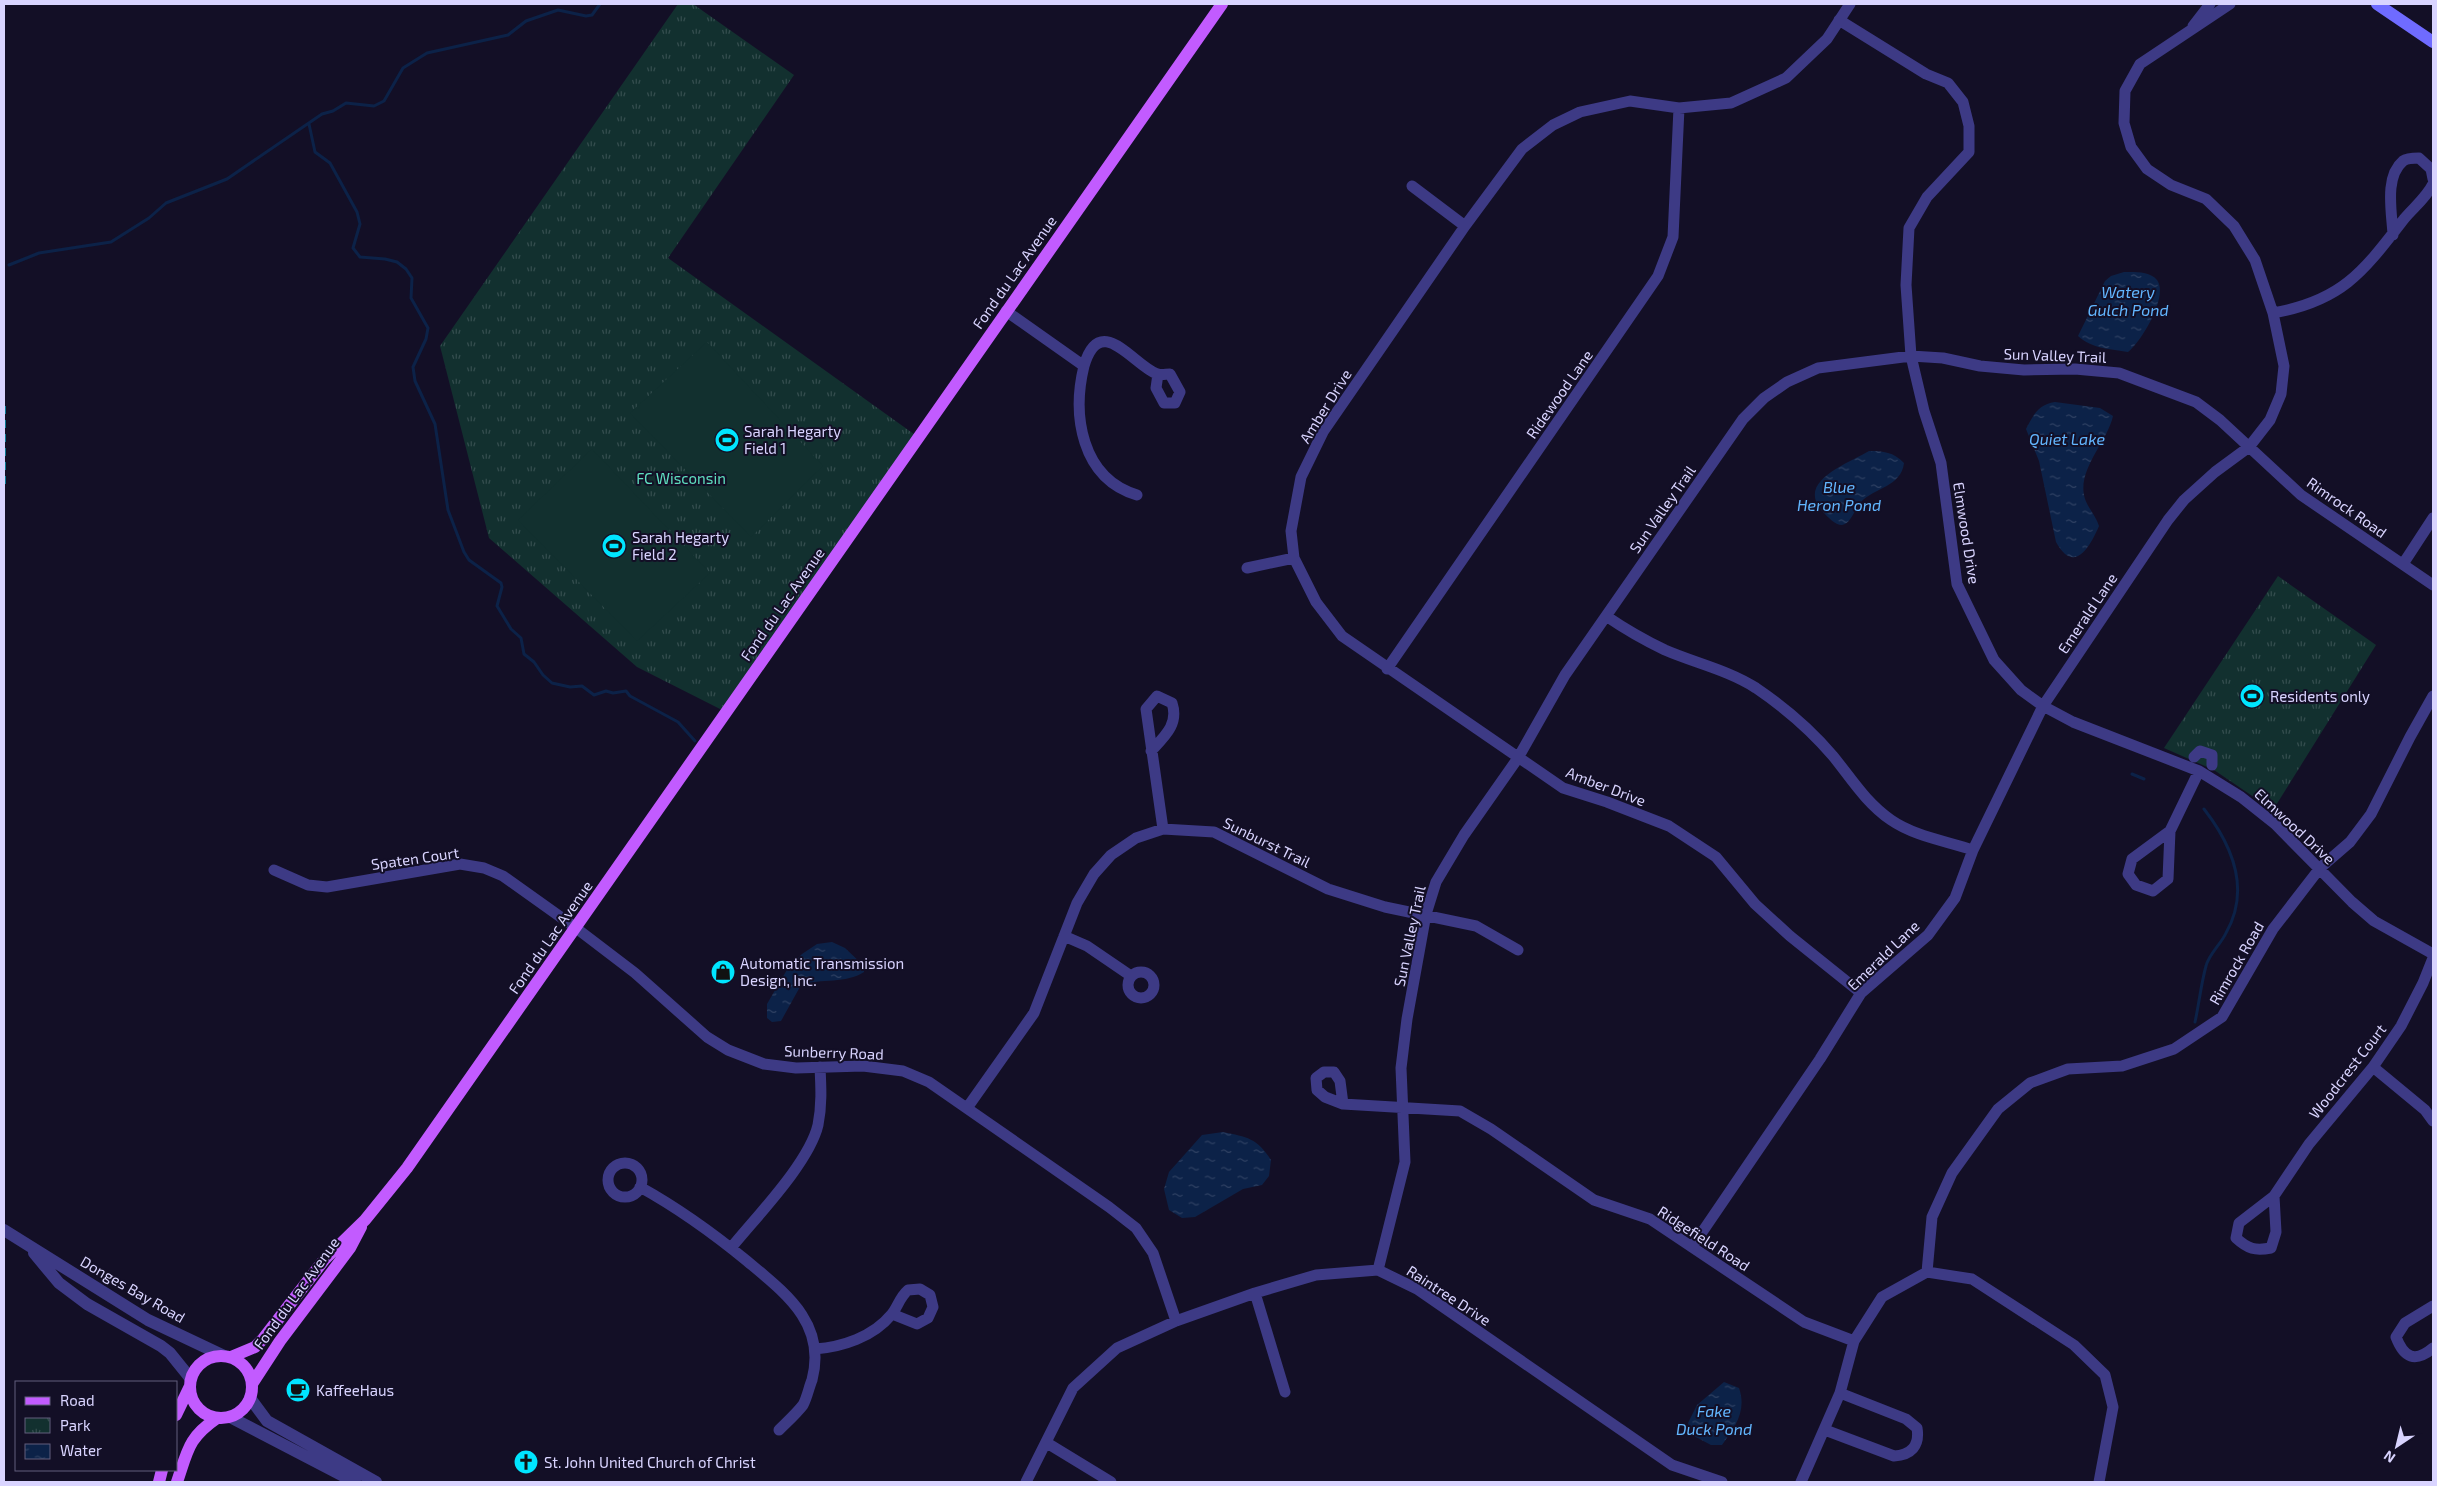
<svg xmlns="http://www.w3.org/2000/svg" width="2437" height="1486" font-family="'Exo 2',sans-serif">
<defs>
<pattern id="park-tufts" width="24" height="20" patternUnits="userSpaceOnUse" patternTransform="scale(1.25)"><rect width="24" height="20" fill="#12302f"/><path d="M3 7l-1-3M5 7V3M7 7l1-3M15 17l-1-3M17 17v-4M19 17l1-3" fill="none" stroke="#344d4e"/></pattern>
<pattern id="water-ripples" width="26" height="14" patternUnits="userSpaceOnUse" patternTransform="scale(1.25)"><rect width="26" height="14" fill="#0c2248"/><path d="M2 4q2-2 4 0t4 0M15 11q2-2 4 0t4 0" fill="none" stroke="#2f4163"/></pattern>
</defs>
<rect width="100%" height="100%" fill="#130f26"/>
<path fill="url(#park-tufts)" d="M678 4H693L794 75 668 258 918 437 726 712 637 667 489 538 440 346Z
M2278 576 2376 645 2273 810 2214 770 2164 748Z"/>
<path fill="#12302f" d="M707 342 823 466 751 537 630 413Z
M592 449 710 573 637 641 518 520Z
M2253 682 2264 689 2251 710 2239 703Z"/>
<path fill="url(#water-ripples)" d="M2124 272C2134 272 2150 271 2157 280 2169 296 2141 342 2128 352 2111 349 2092 349 2078 336L2105 281 2111 276Z
M2055 402 2100 408 2113 416C2107 443 2076 470 2085 499 2088 508 2096 516 2099 526 2090 547 2074 575 2056 542L2039 461 2026 429C2033 415 2039 404 2055 402Z
M1869 451C1884 451 1893 452 1904 463 1901 487 1875 487 1861 502 1855 508 1851 524 1842 525 1835 525 1828 517 1823 512 1794 481 1850 463 1869 451Z
M832 942 845 948 864 966V972C846 984 821 978 801 985L781 1021 772 1022 767 1018V1004L788 968 802 954 817 944Z
M1223 1132C1247 1137 1257 1138 1271 1160L1269 1176 1262 1185 1243 1189 1195 1217 1182 1218 1169 1210 1164 1189 1169 1172 1202 1135Z
M1724 1382 1739 1388C1747 1411 1735 1427 1722 1445H1711L1692 1435 1688 1423 1697 1405Z"/>
<g fill="none" stroke-linecap="round" stroke-linejoin="round">
<path stroke="#0c2248" stroke-width="3" d="M309 124 315 152 330 163 357 212 360 224 353 248 360 257 385 259 397 262 406 269 412 278 411 298 428 328 426 339 413 367 415 381 435 424 448 510 464 552 469 560 501 583 502 587 497 606 511 629 521 638 524 654 534 662 543 675 552 683 570 687 582 686 594 695 606 691 613 693 626 691 630 696 678 722 695 741
M9 265 39 253 111 242 149 218 166 203 227 179 322 114 333 111 346 103 374 106 384 101 403 68 427 53 508 35 526 21 558 10 586 16 592 15 600 4
M2132 774 2144 779
M2195 1022C2199 1004 2201 984 2206 966 2209 954 2221 944 2226 933 2251 889 2232 845 2204 809"/>
<path stroke="#3d3a85" stroke-width="11" d="M1850 4 1827 39 1786 78 1731 103 1679 108 1630 101 1580 112 1553 125 1522 149 1465 226 1323 432 1301 477 1291 531 1294 558 1316 602 1342 636 1563 788 1607 802 1669 826 1716 857 1755 904 1790 936 1861 993
M1839 20 1926 74 1948 83 1963 102 1969 126V152L1927 197 1909 228 1906 285 1911 356 1924 411 1941 463 1957 584 1994 660 2021 690 2043 706 2073 722 2199 771 2241 797 2275 824 2352 902 2374 921 2433 954
M2193 26 2210 4
M1412 186 1465 226
M2393 235C2392 213 2384 177 2403 161 2407 158 2414 158 2419 158L2431 169 2433 179
M1006 311 1084 366C1072 415 1081 478 1137 495
M2273 313C2342 301 2363 272 2404 219 2414 207 2426 198 2433 184
M1084 366C1100 311 1133 365 1157 374 1161 375 1166 374 1170 374L1180 392 1175 403H1164L1156 388 1158 374
M2403 564 2433 518
M1247 568 1294 558
M1606 616C1625 629 1644 640 1665 650 1695 663 1728 670 1756 688 1784 707 1811 730 1833 756 1851 778 1866 803 1891 820 1914 836 1946 841 1973 850
M1387 669 1658 276 1673 237 1679 108
M1151 751C1165 736 1179 724 1172 703L1157 696 1146 709 1163 829
M2194 757 2200 751 2212 755V765
M2170 831 2132 859 2128 874 2136 885 2153 891 2168 879 2170 831 2199 771
M274 870 308 885 327 887 460 864 484 868 503 876 576 928 635 973 707 1037 728 1050 764 1064 796 1068 863 1066 903 1071 929 1082 1109 1207 1136 1228 1153 1253 1176 1321
M1064 936 1087 946 1131 976
M1128 985a13 13 0 1 1 26 0a13 13 0 1 1-26 0Z
M2373 1067 2425 1110 2433 1121
M1343 1104 1340 1081 1334 1072H1324L1316 1078 1317 1090 1325 1097 1343 1104 1460 1111 1491 1129 1594 1200 1650 1219 1804 1322 1854 1341
M967 1108 1034 1013 1077 903 1094 874 1111 855 1136 838 1163 829 1214 832 1328 889 1385 907 1476 926 1518 950
M608 1180a17 17 0 1 1 34 0a17 17 0 1 1-34 0Z
M640 1187C678 1208 714 1234 747 1261 785 1293 827 1323 812 1380 809 1387 807 1398 803 1405 796 1414 787 1422 779 1430
M2274 1196 2276 1232 2271 1248C2255 1251 2248 1249 2236 1238L2239 1223 2274 1196 2309 1144 2373 1067 2401 1026 2423 983 2433 958
M1692 1247 1820 1059 1861 993 1928 935 1955 898 1973 850 2043 706 2168 520 2184 500 2215 472 2249 447 2270 420 2281 394 2284 366 2273 313 2255 260 2234 226 2206 199 2171 185 2147 169 2131 147 2124 123 2125 91 2140 64 2230 4
M731 1248C756 1217 809 1163 818 1125 822 1105 821 1087 820 1067
M1378 1270 1405 1162 1401 1068 1407 1019 1426 914 1436 882 1464 835 1518 758 1565 675 1743 419 1764 398 1787 382 1818 368 1911 356 1943 358 1980 366 2024 370 2075 369 2119 373 2196 402 2220 420 2301 495 2433 585
M1927 1272 1932 1217 1952 1173 1998 1109 2030 1083 2068 1069 2122 1066 2174 1049 2222 1017 2273 929 2320 868 2350 842 2371 814 2410 737 2433 696
M1255 1293 1285 1392
M2433 1306 2405 1323 2396 1337C2404 1358 2415 1363 2433 1348
M815 1349C842 1347 873 1337 891 1315 898 1307 899 1298 908 1290L920 1289 930 1295 933 1307 928 1318 917 1324 892 1314
M1825 1430 1894 1456C1911 1455 1920 1446 1917 1428L1906 1419 1840 1393
M1047 1443 1111 1482
M1026 1482 1073 1388 1117 1348 1176 1321 1255 1293 1316 1275 1378 1270 1417 1289 1672 1465 1722 1482
M1801 1482 1840 1393 1854 1341 1882 1297 1927 1272 1972 1279 2074 1345 2105 1375 2113 1407 2099 1482"/>
<path stroke="#3d3a85" stroke-width="12" d="M4 1230 148 1320 224 1356
M34 1253 59 1283 87 1304 161 1346 170 1353 191 1379
M250 1398 267 1421 376 1482
M230 1417 355 1482"/>
<path stroke="#6f6bff" stroke-width="12" d="M2377 4 2433 42"/>
<path stroke="#c25bff" stroke-width="12" d="M190 1387a31 31 0 1 1 62 0a31 31 0 1 1-62 0Z
M231 1357 255 1347 263 1339 324 1260 365 1220 407 1168 1222 4
M252 1384 280 1341 350 1248 361 1227
M176 1415 190 1386
M159 1482 162 1470
M177 1482C188 1450 188 1438 217 1418"/>
<path stroke="#00e5ff" stroke-width="3" stroke-dasharray="8 6" stroke-linecap="butt" d="M4 406V486"/>
</g>
<defs>
<symbol id="stadium-disc" viewBox="-11 -11 22 22"><circle r="9.5" fill="#00e5ff" stroke="#130f26"/><path d="M0-5a6.5 5 0 1 0 0 10a6.5 5 0 1 0 0-10ZM-3.5-1.8h7v3.6h-7Z" fill="#111"/></symbol>
<symbol id="shop-disc" viewBox="-11 -11 22 22"><circle r="9.5" fill="#00e5ff" stroke="#130f26"/><path d="M-5-2.5h2.3a2.7 3.5 0 0 1 5.4 0H5L5.5 6h-11ZM-1.5-2.5h3a1.5 2.3 0 0 0-3 0Z" fill="#111"/></symbol>
<symbol id="cafe-disc" viewBox="-11 -11 22 22"><circle r="9.5" fill="#00e5ff" stroke="#130f26"/><path d="M-5.5-4.5H6V0H3Q3 3.5 0 3.5H-2.5Q-5.5 3.5-5.5 0ZM3-3.2v2h1.7v-2ZM-6 4.5H4V6H-6Z" fill="#111"/></symbol>
<symbol id="church-disc" viewBox="-11 -11 22 22"><circle r="9.5" fill="#00e5ff" stroke="#130f26"/><path d="M-1.2-6h2.4v3.5h3.3v2.4h-3.3V6h-2.4V-.1h-3.3v-2.4h3.3Z" fill="#111"/></symbol>
</defs>
<g fill-rule="evenodd">
<use href="#stadium-disc" x="713" y="426" width="28" height="28"/>
<use href="#stadium-disc" x="600" y="532" width="28" height="28"/>
<use href="#stadium-disc" x="2238" y="682" width="28" height="28"/>
<use href="#shop-disc" x="709" y="958" width="28" height="28"/>
<use href="#cafe-disc" x="284" y="1376" width="28" height="28"/>
<use href="#church-disc" x="512" y="1448" width="28" height="28"/>
</g>
<g text-anchor="middle" dominant-baseline="central" stroke-width="4" stroke-linejoin="round" paint-order="stroke">
<g font-size="15" fill="#d9d4ff" stroke="#130f26">
<text transform="translate(1014 272) rotate(-55)">Fond du Lac Avenue</text>
<text transform="translate(2055 355) rotate(2)">Sun Valley Trail</text>
<text transform="translate(1559 394) rotate(-55)">Ridewood Lane</text>
<text transform="translate(1325 406) rotate(-58)">Amber Drive</text>
<text transform="translate(2347 507) rotate(35)">Rimrock Road</text>
<text transform="translate(1662 509) rotate(-55)">Sun Valley Trail</text>
<text transform="translate(1967 533) rotate(81)">Elmwood Drive</text>
<text transform="translate(782 604) rotate(-55)">Fond du Lac Avenue</text>
<text transform="translate(2087 613) rotate(-56)">Emerald Lane</text>
<text transform="translate(1606 786) rotate(21)">Amber Drive</text>
<text transform="translate(2295 826) rotate(43)">Elmwood Drive</text>
<text transform="translate(1267 842) rotate(26)">Sunburst Trail</text>
<text transform="translate(415 858) rotate(-8)">Spaten Court</text>
<text transform="translate(1409 936) rotate(-78)">Sun Valley Trail</text>
<text transform="translate(550 937) rotate(-55)">Fond du Lac Avenue</text>
<text transform="translate(1883 955) rotate(-44)">Emerald Lane</text>
<text transform="translate(2236 963) rotate(-60)">Rimrock Road</text>
<text transform="translate(834 1052) rotate(2)">Sunberry Road</text>
<text transform="translate(2347 1071) rotate(-52)">Woodcrest Court</text>
<text transform="translate(1704 1238) rotate(33)">Ridgefield Road</text>
<text transform="translate(133 1289) rotate(30)">Donges Bay Road</text>
<text transform="translate(296 1293) rotate(-54)">Fond du Lac Avenue</text>
<text transform="translate(1449 1295) rotate(33)">Raintree Drive</text>
</g>
<g font-size="15" fill="#d9d4ff" stroke="#130f26" text-anchor="start">
<text x="744" y="431">Sarah Hegarty<tspan x="744" dy="17">Field 1</tspan></text>
<text x="632" y="537">Sarah Hegarty<tspan x="632" dy="17">Field 2</tspan></text>
<text x="2270" y="696">Residents only</text>
<text x="740" y="963">Automatic Transmission<tspan x="740" dy="17">Design, Inc.</tspan></text>
<text x="316" y="1390">KaffeeHaus</text>
<text x="544" y="1462">St. John United Church of Christ</text>
</g>
<g font-size="15" fill="#5fe0c0" stroke="#130f26">
<text x="681" y="478">FC Wisconsin</text>
</g>
<g font-size="16" font-style="italic" fill="#62b6ff" stroke="#130f26">
<text x="2128" y="291">Watery<tspan x="2128" dy="18">Gulch Pond</tspan></text>
<text x="2067" y="438">Quiet Lake</text>
<text x="1839" y="486">Blue<tspan x="1839" dy="18">Heron Pond</tspan></text>
<text x="1714" y="1410">Fake<tspan x="1714" dy="18">Duck Pond</tspan></text>
</g>
</g>
<rect width="2437" height="1486" fill="none" stroke="#d9d4ff" stroke-width="10"/>
<rect x="15" y="1381" width="162" height="90" fill="#130f26" stroke="#625e7d"/>
<rect x="25" y="1397" width="25" height="8" fill="#c25bff" stroke="#625e7d"/>
<text x="60" y="1406" font-size="15" fill="#d9d4ff">Road</text>
<rect x="25" y="1418" width="25" height="15" fill="url(#park-tufts)" stroke="#625e7d"/>
<text x="60" y="1431" font-size="15" fill="#d9d4ff">Park</text>
<rect x="25" y="1444" width="25" height="15" fill="url(#water-ripples)" stroke="#625e7d"/>
<text x="60" y="1456" font-size="15" fill="#d9d4ff">Water</text>
<g transform="translate(2397 1446) rotate(215)" stroke="#130f26" stroke-width="4" paint-order="stroke">
<path d="M0-4L9 19L0 12L-9 19Z" fill="#d9d4ff"/>
<text y="-8" font-size="14" font-weight="bold" text-anchor="middle" fill="#d9d4ff">N</text>
</g>
</svg>
